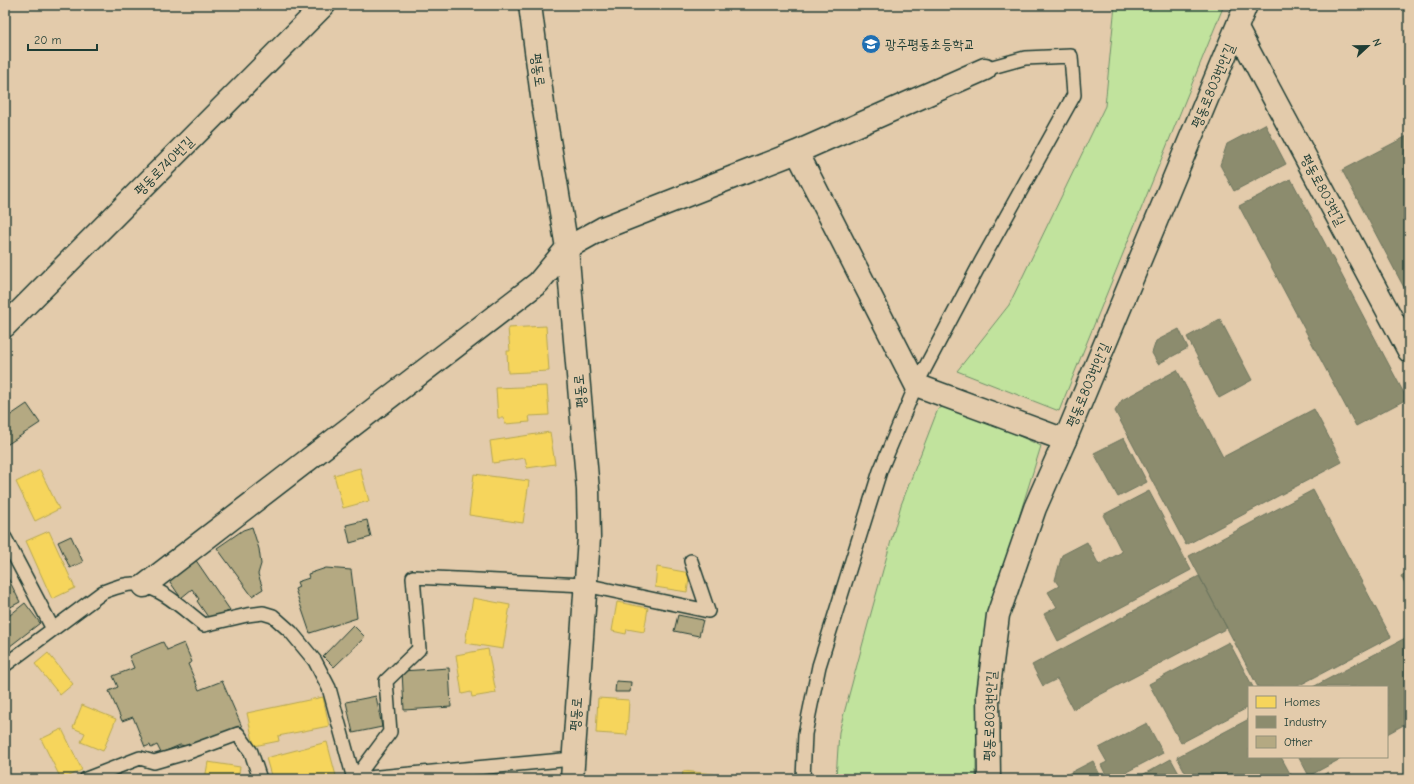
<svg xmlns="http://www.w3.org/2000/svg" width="1414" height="784" font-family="'Comic Neue','Poor Story',sans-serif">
<rect width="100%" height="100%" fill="#e3cbab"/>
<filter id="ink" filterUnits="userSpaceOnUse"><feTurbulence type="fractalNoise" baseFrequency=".025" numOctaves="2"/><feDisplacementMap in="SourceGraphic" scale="8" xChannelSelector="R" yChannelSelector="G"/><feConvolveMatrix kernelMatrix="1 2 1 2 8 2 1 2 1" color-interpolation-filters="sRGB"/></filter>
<g filter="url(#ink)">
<path fill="#c1e39d" stroke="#709068" d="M1115 5H1224L1059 411 957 371 1009 305 1105 106Z
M950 404 1041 446 988 617 976 747V779H836L839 732 868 624 901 505 938 409Z"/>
<path fill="#f6d55c" stroke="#b6a750" d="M546 326 549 371 508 373 507 351H510L508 328Z
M547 386 549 415 529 416 530 422 505 424 504 418H498L496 388Z
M550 432 555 464 527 468 525 458 493 463 490 441Z
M360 468 369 501 343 508 334 475Z
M40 470 59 509 35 521 16 482Z
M474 474 529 481 523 523 469 515Z
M49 531 75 588 52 599 26 541Z
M657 567 690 573 687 592 655 587Z
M473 598 510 605 503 649 465 643Z
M617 602 648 608 644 632 627 629 626 634 612 631Z
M488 649 496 693 472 697 471 692 462 694 456 655Z
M48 653 73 684 60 695 35 664Z
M323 697 329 726 278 736 279 741 254 746 247 713Z
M598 698 629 700 627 735 596 733Z
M82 705 116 719 103 751 81 742 85 733 73 728Z
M62 729 82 770 63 779H61L41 739Z
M327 742 336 776 324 779H272L266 758Z
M208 762 240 767 238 779H205Z
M683 771 714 774 713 779H682Z
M597 775 651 776V779H597Z
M540 776 541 779H510V778Z"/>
<path fill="#8c8c6e" stroke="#6b745d" d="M1265 124 1286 164 1234 191 1220 165 1227 144Z
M1409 135V297L1342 170Z
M1291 179 1407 399 1356 426 1239 206Z
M1220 319 1252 380 1219 398 1187 337Z
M1179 329 1188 348 1158 364 1152 353 1156 341Z
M1177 370 1223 457 1314 409 1342 462 1186 545 1115 411 1122 400Z
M1124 438 1147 482 1118 497 1094 453Z
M1313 490 1391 637 1296 687H1258L1189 556Z
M1149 491 1191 570 1058 641 1044 614 1057 607 1048 592 1059 586 1055 580 1062 555 1087 542 1099 565 1122 552 1103 515Z
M1409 571V592L1401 576Z
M1199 576 1227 628 1073 709 1057 679 1043 686 1032 665Z
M1409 636V722L1387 734V687H1313Z
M1229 642 1253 687H1249V707L1181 743 1149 684Z
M1249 719V757H1281L1293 779H1189L1177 757Z
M1147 723 1163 753 1113 779H1108L1101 765 1107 762 1099 748Z
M1299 757H1344L1309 776Z
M1171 759 1182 779H1135Z
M1093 761 1102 779H1058Z
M1328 772 1332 779H1316Z"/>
<path fill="#b4a982" stroke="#1f3d34" d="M27 404 40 423 5 446V419Z
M367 520 371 537 350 543 346 525Z
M252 527 259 549 261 564 258 574 263 589 252 596 217 548 243 530Z
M71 536 83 562 70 568 58 542Z
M195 559 230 610 218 617H208L197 601 199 599 192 589 181 598 168 579Z
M326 568 351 570 357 618 310 633 295 589 299 587 297 582 309 578 308 574Z
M5 572 20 602 5 610Z
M25 603 40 623 5 650V619Z
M678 615 703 620 699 636 674 631Z
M353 625 365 637 334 667 323 656Z
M163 642 167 650 184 643 192 662 188 664 199 690 222 681 242 727 195 747 180 745 161 753 157 745 151 748 150 745 145 747 133 717 122 721 109 691 118 687 113 676 134 668 129 656Z
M449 668 451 707 404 710 402 671Z
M616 681 631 682 630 692H615Z
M376 696 382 727 353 733 346 702Z"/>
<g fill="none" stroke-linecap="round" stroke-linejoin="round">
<defs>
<path id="lane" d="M5 538 53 629
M5 665 103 592C114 588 125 583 136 584 162 587 184 610 204 625L247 615 263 613 273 616 291 632 315 661 329 688 354 779
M86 779 140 758 154 762 189 752 238 734 251 752 260 779
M355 779 390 732 386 681 419 649 413 577 585 585 708 611 691 561
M357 779 573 759
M803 779 805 734 819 666 880 471 916 385 981 262 1074 95 1071 56 1025 58 985 69"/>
<path id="street" d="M1237 29 1409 351
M797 152 916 385 1065 440
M5 326 324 5
M144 586 538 283 567 248 603 228 797 152 985 69"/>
<path id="secondary" d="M530 5 543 104 567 248 588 490 589 538 572 779
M989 779 988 695 998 615 1035 508 1065 440 1246 5"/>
</defs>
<use href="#lane" stroke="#1f3d34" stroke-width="16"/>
<use href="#street" stroke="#1f3d34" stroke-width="25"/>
<use href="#secondary" stroke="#1f3d34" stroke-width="25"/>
<use href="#lane" stroke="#e3cbab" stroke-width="13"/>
<use href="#street" stroke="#e3cbab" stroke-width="22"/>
<use href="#secondary" stroke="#e3cbab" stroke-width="22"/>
</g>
</g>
<defs>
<symbol id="school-disc" viewBox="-11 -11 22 22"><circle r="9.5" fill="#1f6fb2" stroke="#e3cbab"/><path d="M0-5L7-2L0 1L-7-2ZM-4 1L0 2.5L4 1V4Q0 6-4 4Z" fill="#fff"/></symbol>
</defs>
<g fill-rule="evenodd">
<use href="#school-disc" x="860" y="33" width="22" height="22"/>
</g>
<g text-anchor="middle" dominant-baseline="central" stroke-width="4" stroke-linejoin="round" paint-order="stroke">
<g font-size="14" fill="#1f3d34" stroke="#e3cbab" text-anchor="start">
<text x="885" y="44">광주평동초등학교</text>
</g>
<g font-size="14" fill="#1f3d34" stroke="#e3cbab">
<text transform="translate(538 70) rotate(82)">평동로</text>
<text transform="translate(1213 86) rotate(-67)">평동로803번안길</text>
<text transform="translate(164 166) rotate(-45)">평동로740번길</text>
<text transform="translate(1323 190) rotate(62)">평동로803번길</text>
<text transform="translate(1088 385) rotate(-67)">평동로803번안길</text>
<text transform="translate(580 391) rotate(-95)">평동로</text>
<text transform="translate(576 714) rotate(-86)">평동로</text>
<text transform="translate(990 716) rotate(-88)">평동로803번안길</text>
</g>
</g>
<rect width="1414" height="784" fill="none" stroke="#e3cbab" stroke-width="20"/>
<rect x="10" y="10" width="1394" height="764" fill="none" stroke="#1f3d34" stroke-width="1.5" filter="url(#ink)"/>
<rect x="1248" y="686" width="140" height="72" fill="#e3cbab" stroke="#95927b"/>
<rect x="1256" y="696" width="20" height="12" fill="#f6d55c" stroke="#95927b"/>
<text x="1284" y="706" font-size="12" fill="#1f3d34">Homes</text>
<rect x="1256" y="716" width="20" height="12" fill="#8c8c6e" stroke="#95927b"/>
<text x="1284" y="726" font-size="12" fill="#1f3d34">Industry</text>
<rect x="1256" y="736" width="20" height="12" fill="#b4a982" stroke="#95927b"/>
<text x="1284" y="746" font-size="12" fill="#1f3d34">Other</text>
<g transform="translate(1368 46) rotate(68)" stroke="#e3cbab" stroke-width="3" paint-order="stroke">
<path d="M0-3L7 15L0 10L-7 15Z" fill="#1f3d34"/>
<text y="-6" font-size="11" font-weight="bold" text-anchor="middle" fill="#1f3d34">N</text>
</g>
<path d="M28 44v6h69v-6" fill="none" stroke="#1f3d34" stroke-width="2"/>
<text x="34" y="44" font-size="12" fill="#1f3d34" stroke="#e3cbab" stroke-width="3" paint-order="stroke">20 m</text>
</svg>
